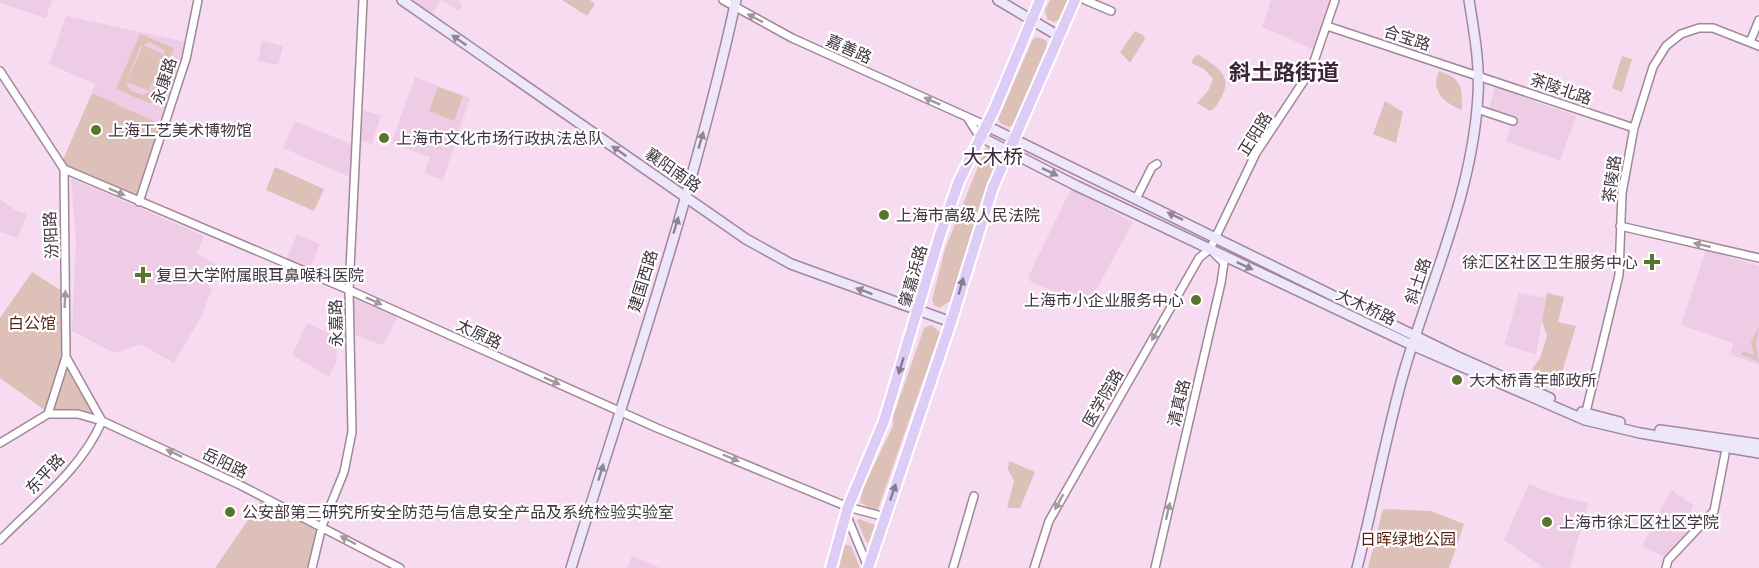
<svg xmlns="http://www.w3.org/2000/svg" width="1759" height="568" font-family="Roboto,'Noto Sans SC',sans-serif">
<rect width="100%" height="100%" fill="#f7dbf1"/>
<path fill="#eecce6" d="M0 0H52L46 18 0 3Z
M415 0H458L462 5 459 11 441 0 431 16 413 3Z
M1271 0H1330L1315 50 1262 27Z
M66 16 186 42 161 124 92 93 95 84 49 64Z
M262 41 283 46 278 65 258 61Z
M415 77 470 98 443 180 424 173 430 157 391 143Z
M1495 87 1576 116 1560 161 1506 141 1513 121 1489 110Z
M364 110 381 116 372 144 361 140Z
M295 121 354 145 352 178 283 148Z
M71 178 204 236 197 253 215 264 207 284 212 289 201 317 174 363 141 344 115 353 72 331 76 241Z
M1071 189 1133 222 1088 305 1031 282 1028 277Z
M0 199 15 210 27 214 18 238 0 232Z
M297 234 320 244 309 270 286 260Z
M1706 250 1759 266V365L1730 354 1733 343 1681 325Z
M1519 293 1546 298 1536 354 1504 345Z
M353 296 398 316 383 345 354 335Z
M307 323 338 338 336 362 329 377 292 355Z
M1529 484 1559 496 1588 503 1570 568H1544L1504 540Z
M1671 490 1693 505 1687 521 1694 526 1665 557 1642 546Z
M632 556 660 568H627Z"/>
<path fill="#ddc0b8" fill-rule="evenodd" d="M562 0H590L595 4 587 16Z
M1050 0H1068L1060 19 1054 22 1047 19 1045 10Z
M1135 31 1143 35 1145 39 1130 63 1120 52Z
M140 34 174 48 151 104 116 89ZM150 42 164 50C167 62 156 94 142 95L130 90 126 83 140 47Z
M1036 37 1046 40 1047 46 1013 125 1009 127 1000 123 998 119 1032 41Z
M143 45 165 55 149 91 127 82Z
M1199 55C1216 66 1233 75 1222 96 1218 102 1217 108 1210 111L1197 103 1208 91 1213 79 1204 69 1191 63 1195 56Z
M1622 56 1632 59 1622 92 1612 88Z
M1439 71C1463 79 1462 87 1462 110 1444 103 1430 91 1439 71Z
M438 87 463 96 454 121 429 111Z
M92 93 161 124 136 198 65 166 62 162Z
M1385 101 1403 112 1396 143 1373 134Z
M989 147 1001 155 976 218 950 301 940 308 935 306 932 300 945 249 985 149Z
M275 167 324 189 314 211 266 190Z
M32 272 62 291 61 359 46 411 0 378V318Z
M1547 293 1564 297 1558 322 1576 326 1559 382 1532 369 1540 358 1547 336 1542 321Z
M931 325 940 332 878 509 872 510 860 502 863 488 893 426V417L924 328Z
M1759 327 1756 345 1759 362 1741 354 1743 351 1754 355 1751 342Z
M66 367 94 415 53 409Z
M1009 461 1035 472 1020 508H1007L1014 481 1008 469Z
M261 501 316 530 308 568H215Z
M1383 509 1431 511 1464 524 1449 568H1368Z
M859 519 875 525 869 542 867 543 857 521Z
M844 544 851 546 860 568H839Z"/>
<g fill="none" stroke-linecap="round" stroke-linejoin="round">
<defs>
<path id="street" d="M723 0 792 38 985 125
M1085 0 1111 11
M1327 26 1634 128
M1750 42 1759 20
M0 71 64 169 66 357 48 414
M1477 109 1513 121
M967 117 979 136
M64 169 349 290 657 428 848 507 885 517
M1137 197 1152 167 1157 164
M139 202 186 59 198 0
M1620 226 1759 258
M66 357 102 421
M1585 416 1619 275 1622 193 1634 128 1653 67 1666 46 1681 34 1699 28H1713L1759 46
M0 443 48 414H78L102 421 240 485 400 568
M846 514 868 567
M0 540C36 503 81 470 102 421
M312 568 322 526 344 472 352 432 349 290 363 0
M953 568 974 496
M1034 568 1049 521 1199 258 1210 249 1256 153 1311 70 1335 0
M1155 568 1221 283 1224 263 1214 253
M1666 568 1668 560 1714 511 1725 454"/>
<path id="secondary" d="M402 0 746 239 791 264 951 322
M998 0 1057 35
M985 125 1454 355 1550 398
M979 136 1077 186 1412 345 1585 420 1640 433 1759 453
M1582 412 1620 422
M1660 430 1759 444
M571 568C629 380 694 192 736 0
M1357 568C1374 502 1386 434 1405 368 1432 279 1473 190 1478 95 1480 63 1474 32 1469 0"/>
<path id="primary" d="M831 568 848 507 884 421 940 235 959 181 995 108 1040 0
M868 568 951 322 993 187 1075 0"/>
</defs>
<use href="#street" stroke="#a1879c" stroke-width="10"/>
<use href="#secondary" stroke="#a1879c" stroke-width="12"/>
<use href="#primary" stroke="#fff" stroke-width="14"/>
<use href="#street" stroke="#fff" stroke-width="7"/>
<use href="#secondary" stroke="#eee6fa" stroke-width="9"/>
<use href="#primary" stroke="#ddcdf6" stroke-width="10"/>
</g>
<defs><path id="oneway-solid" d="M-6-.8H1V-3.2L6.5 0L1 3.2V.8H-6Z" transform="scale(1.5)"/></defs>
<g fill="#a09a9f">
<use href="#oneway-solid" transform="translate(755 18) rotate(-152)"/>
<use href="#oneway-solid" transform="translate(932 101) rotate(-156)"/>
<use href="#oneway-solid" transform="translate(117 192) rotate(24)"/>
<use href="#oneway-solid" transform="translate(1702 245) rotate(-167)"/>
<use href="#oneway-solid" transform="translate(65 299) rotate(-87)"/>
<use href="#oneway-solid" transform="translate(374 301) rotate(24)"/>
<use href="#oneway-solid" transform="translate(1156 333) rotate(120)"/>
<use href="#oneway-solid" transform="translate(552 381) rotate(24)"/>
<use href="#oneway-solid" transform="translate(174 453) rotate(-155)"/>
<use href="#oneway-solid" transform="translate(731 458) rotate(23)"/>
<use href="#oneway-solid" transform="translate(1059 502) rotate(119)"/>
<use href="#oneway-solid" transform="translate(1168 511) rotate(-77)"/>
<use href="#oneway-solid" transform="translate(348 540) rotate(-152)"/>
</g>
<g fill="#8f8593">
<use href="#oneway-solid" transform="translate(459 40) rotate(-145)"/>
<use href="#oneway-solid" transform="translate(701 140) rotate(-74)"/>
<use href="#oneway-solid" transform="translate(619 151) rotate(-145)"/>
<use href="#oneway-solid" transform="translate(1050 172) rotate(26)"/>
<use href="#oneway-solid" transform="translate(1175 216) rotate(-154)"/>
<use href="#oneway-solid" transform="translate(676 225) rotate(-73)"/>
<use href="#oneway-solid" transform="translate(1245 266) rotate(25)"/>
<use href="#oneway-solid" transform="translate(864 291) rotate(-160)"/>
<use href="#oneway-solid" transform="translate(601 472) rotate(-73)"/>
</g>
<g fill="#877a91">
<use href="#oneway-solid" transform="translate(961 286) rotate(-74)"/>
<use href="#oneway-solid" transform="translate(901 366) rotate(107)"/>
<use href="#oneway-solid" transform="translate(893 492) rotate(-71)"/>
</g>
<g fill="#57762c" stroke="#fff" stroke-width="2">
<circle cx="96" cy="130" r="6"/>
<circle cx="384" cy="138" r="6"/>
<circle cx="884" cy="215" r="6"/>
<path d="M1649 253h6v6h6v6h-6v6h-6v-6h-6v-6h6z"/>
<path d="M140 266h6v6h6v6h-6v6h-6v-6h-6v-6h6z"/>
<circle cx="1196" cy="300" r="6"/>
<circle cx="1457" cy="380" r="6"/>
<circle cx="230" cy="512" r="6"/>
<circle cx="1547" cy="522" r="6"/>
</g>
<g text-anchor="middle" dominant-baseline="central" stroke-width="4.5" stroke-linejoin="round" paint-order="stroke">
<g font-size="16" fill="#41363f" stroke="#fff">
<text transform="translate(1407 38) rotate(18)">合宝路</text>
<text transform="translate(849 49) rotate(24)">嘉善路</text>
<text transform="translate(164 81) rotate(-72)">永康路</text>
<text transform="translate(1561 89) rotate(19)">茶陵北路</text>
<text transform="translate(1255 134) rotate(-58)">正阳路</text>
<text transform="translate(673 170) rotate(35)">襄阳南路</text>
<text transform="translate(1612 179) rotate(-82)">茶陵路</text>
<text transform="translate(51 235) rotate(-93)">汾阳路</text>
<text transform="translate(913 276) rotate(-74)">肇嘉浜路</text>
<text transform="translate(643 281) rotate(-73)">建国西路</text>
<text transform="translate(1418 281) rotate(-71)">斜土路</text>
<text transform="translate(1366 307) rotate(25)">大木桥路</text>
<text transform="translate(336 323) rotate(-91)">永嘉路</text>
<text transform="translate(479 334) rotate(25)">太原路</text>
<text transform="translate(1103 398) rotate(-60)">医学院路</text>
<text transform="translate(1179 403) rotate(-77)">清真路</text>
<text transform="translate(225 463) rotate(26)">岳阳路</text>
<text transform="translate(45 474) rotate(-47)">东平路</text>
</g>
<g font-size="16" fill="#41363f" stroke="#fff" text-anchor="start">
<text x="108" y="130">上海工艺美术博物馆</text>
<text x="396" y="138">上海市文化市场行政执法总队</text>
<text x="896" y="215">上海市高级人民法院</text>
<text x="1638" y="262" text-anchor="end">徐汇区社区卫生服务中心</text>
<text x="156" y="275">复旦大学附属眼耳鼻喉科医院</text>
<text x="1184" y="300" text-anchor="end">上海市小企业服务中心</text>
<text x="1469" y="380">大木桥青年邮政所</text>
<text x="242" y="512">公安部第三研究所安全防范与信息安全产品及系统检验实验室</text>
<text x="1559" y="522">上海市徐汇区社区学院</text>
</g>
<g font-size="16" fill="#5a2213" stroke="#fff">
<text x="32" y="323">白公馆</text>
<text x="1408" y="539">日晖绿地公园</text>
</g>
<g font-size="20" fill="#3c2638" stroke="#fff">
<text x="993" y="157">大木桥</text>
</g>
<g font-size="22" font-weight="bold" fill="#3c2638" stroke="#fff">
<text x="1284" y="72">斜土路街道</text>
</g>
</g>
</svg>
